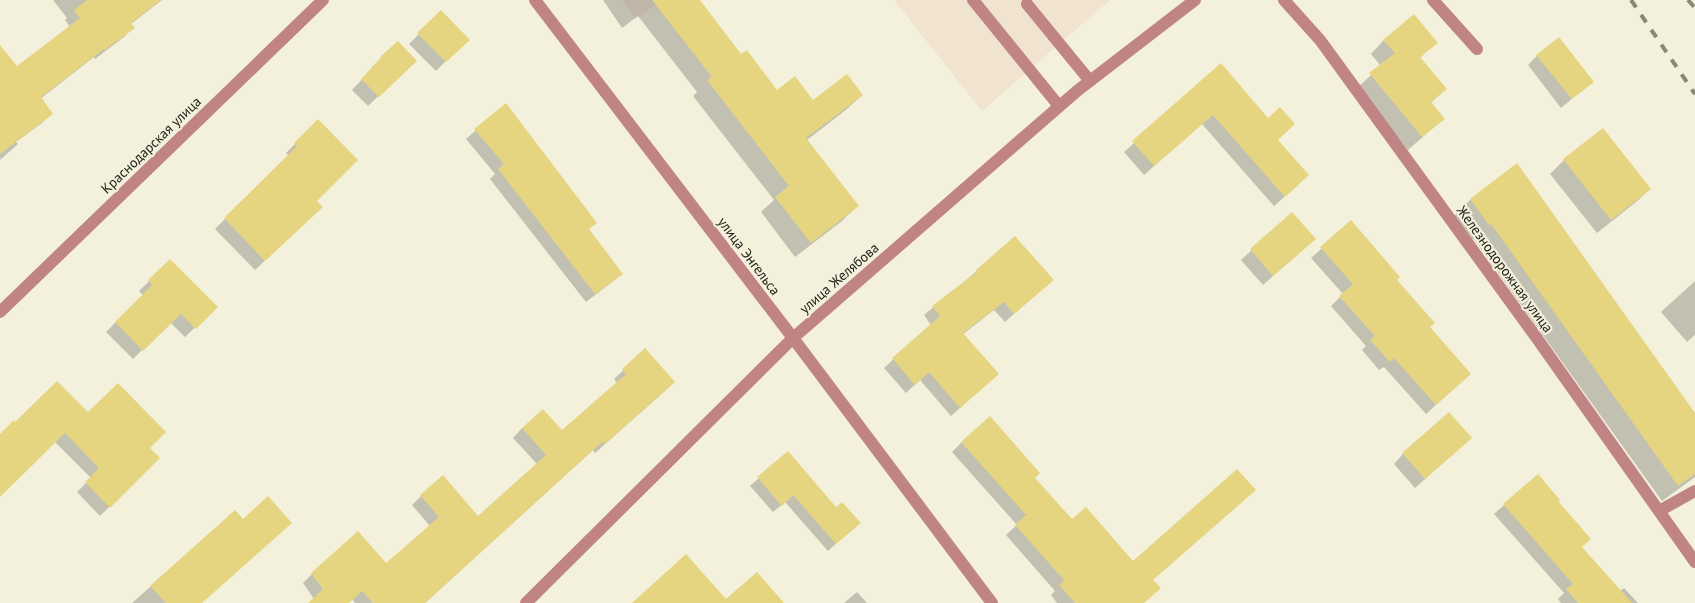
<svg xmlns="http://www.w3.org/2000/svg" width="1695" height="603" font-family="'PT Sans',sans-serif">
<rect width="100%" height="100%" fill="#f3f0dc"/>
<path fill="#f0e3d0" d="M622 0H662L636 19Z
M894 0H1110L982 111Z"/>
<path fill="#0003" d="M53 0H162L131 24 133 27 124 37 95 59 94 57 40 99 51 113 42 123 16 142 18 144 0 160V47L16 68 70 27 65 20 67 18Z
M603 0H698L741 56 777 92 813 101 862 95 847 109 807 140 857 206 842 221 795 257 761 212 774 200 693 96 697 92 638 16 622 28Z
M441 12 468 39 436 71 409 44Z
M1384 40 1436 42 1420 58 1445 89 1431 103 1443 119 1408 150 1357 88 1381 66 1371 54Z
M397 42 415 61 368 106 352 90 372 69 371 68Z
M1537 56 1592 82 1561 108 1528 65Z
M1221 65 1277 140 1298 185 1274 206 1202 124 1144 175 1124 152Z
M506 104 596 223 588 230 621 273 612 282 586 302 490 179 495 174 466 139Z
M318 121 315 201 312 216 255 270 215 229 289 156 286 153Z
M1603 130 1650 189 1636 202 1597 233 1550 174 1564 160Z
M1517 165 1695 415V477L1662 501 1474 239 1473 240 1454 216 1470 200Z
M1292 214 1304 249 1263 285 1241 260Z
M1351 222 1396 280 1428 327 1460 383 1426 414 1384 367 1379 370 1362 350 1366 346 1331 306 1343 294 1311 258Z
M170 261 216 307 185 337 170 322 133 359 106 332 143 295 139 291Z
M977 271 1043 288 1005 322 994 310 962 335 988 383 951 416 920 380 906 393 884 368 931 325 924 315Z
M1695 281V335L1687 342 1661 312Z
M645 350 665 391 595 453 593 450 425 603H355L352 599 348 603H310L314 599 303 583 312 574 386 565 430 526 412 505 421 496 478 518 537 464 513 438 522 428 562 432 617 383 614 379Z
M88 414 148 448 158 458 100 516 77 492 91 478 55 442 0 496V436Z
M962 442 1034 478 1072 521 1133 563 1152 580 1143 603H1057L1051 595 1055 591 1006 535 1017 525 952 452Z
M1461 447 1415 488 1394 464 1403 454Z
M788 452 836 508 851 530 828 551 785 502 773 512 750 486Z
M1537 476 1557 501 1581 548 1620 591 1624 588 1638 603H1561L1558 599 1564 593 1494 514Z
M235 512 201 603H132Z
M857 592 867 603H844Z"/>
<path fill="#e6d580" d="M87 0H161L131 23 135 28 105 50 104 49 41 97 53 114 0 154V45L17 66 80 18 74 10Z
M652 0H700L741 54 747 50 777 90 795 76 813 100 847 74 863 95 806 138 859 206 811 243 775 197 789 186 707 80 712 77Z
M441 10 470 40 446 62 417 33Z
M1414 14 1438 43 1420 57 1447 89 1431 102 1445 119 1422 137 1369 73 1395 53 1383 40Z
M1559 37 1594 82 1572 99 1536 55Z
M398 41 417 61 379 97 361 79 381 58 380 57Z
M1221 63 1268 118 1280 107 1295 124 1278 140 1309 175 1285 197 1213 115 1154 166 1132 141Z
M506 103 597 223 589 229 623 274 595 294 498 169 504 164 474 129Z
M318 119 358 160 317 201 323 207 265 261 224 218 297 146 294 143Z
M1603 128 1651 189 1611 220 1563 159Z
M1517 163 1695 413V474L1678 486 1491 224 1489 225 1470 199Z
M1292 212 1316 239 1273 276 1250 249Z
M1351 220 1400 277 1397 280 1435 323 1430 327 1471 374 1436 405 1394 358 1390 362 1370 340 1375 336 1339 296 1353 284 1320 247Z
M1015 236 1054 280 1014 314 1004 302 963 333 999 374 960 408 929 372 915 385 892 358 940 316 932 306 977 272 976 270Z
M170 259 218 307 196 329 181 314 143 351 115 322 152 285 148 280Z
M645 348 675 382 605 444 603 441 425 603H373L362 591 349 603H308L323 589 311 573 358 531 386 563 439 517 420 495 443 475 478 516 546 455 522 428 543 409 562 430 626 374 622 369Z
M57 381 88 412 118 383 166 432 150 448 160 458 110 508 85 482 99 468 65 433 0 497V434L14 420 15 422Z
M1449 412 1472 438 1425 479 1402 453Z
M990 416 1040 473 1035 478 1072 519 1086 507 1133 561 1237 469 1256 490 1153 580 1161 588 1144 603H1075L1059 585 1064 580 1015 525 1026 515 961 442Z
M788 451 836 507 842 502 861 523 836 544 793 495 782 506 757 477Z
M1538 474 1560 500 1558 501 1591 539 1582 547 1632 603H1578L1566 589 1573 584 1503 504Z
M268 496 292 523 202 603H166L150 586 235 510 243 519Z
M686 554 726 599 757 572 784 603H632Z"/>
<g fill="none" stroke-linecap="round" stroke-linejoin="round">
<path stroke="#c18484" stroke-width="12" d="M535 0 793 338 992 603
M973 0 1059 106
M1284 0 1320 40 1536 337 1695 562
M1433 0 1477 49
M1027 4 1090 81
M0 312 323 0
M1659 511 1695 491
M526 603 793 338 1077 91 1195 0"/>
<path stroke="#898779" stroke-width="4" stroke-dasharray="9 9" stroke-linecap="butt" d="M1631 0 1695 94
M1688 0 1695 8"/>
</g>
<g text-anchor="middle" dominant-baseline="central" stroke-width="4.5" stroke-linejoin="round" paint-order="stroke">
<g font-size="14" fill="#1f1e17" stroke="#f3f0dc">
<text transform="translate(151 145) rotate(-44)">Краснодарская улица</text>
<text transform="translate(749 256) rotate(53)">улица Энгельса</text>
<text transform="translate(1505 269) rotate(54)">Железнодорожная улица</text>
<text transform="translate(839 278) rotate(-41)">улица Желябова</text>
</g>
</g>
</svg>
